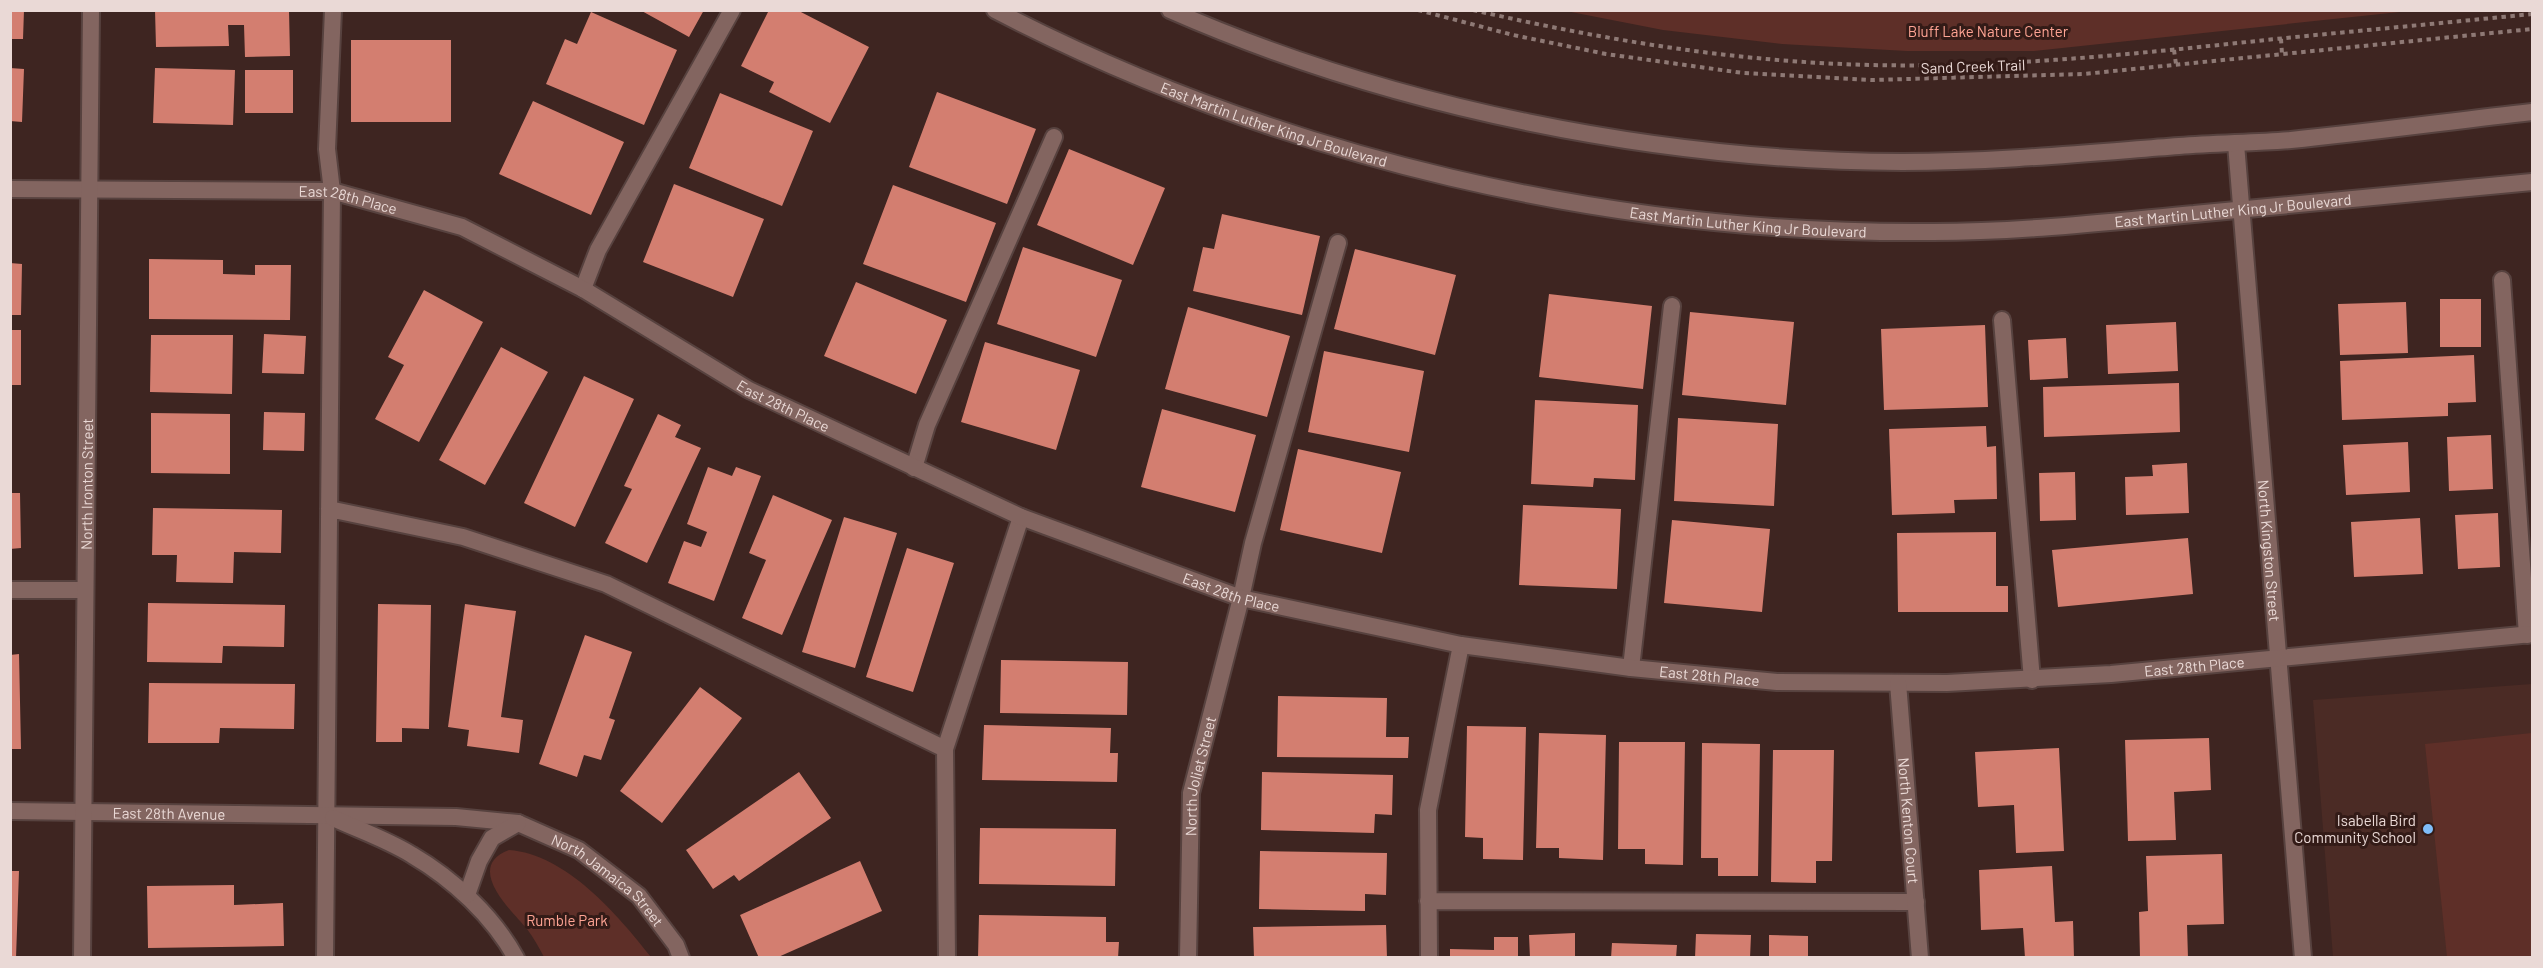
<svg xmlns="http://www.w3.org/2000/svg" width="2543" height="968" font-family="Barlow,sans-serif">
<rect width="100%" height="100%" fill="#3e2521"/>
<path fill="#4b2b25" d="M2532 684V957H2333L2313 700Z"/>
<path fill="#5e2f28" d="M1566 11V10L2409 11 2034 51H1907L1782 44 1663 30Z
M2532 733V957H2447L2425 744Z
M509 850C566 854 618 915 651 957H544C539 948 534 938 527 929 511 910 464 867 509 850Z"/>
<path fill="#d37e70" d="M10 10H24L23 39H10Z
M155 10H289L290 56 245 57 244 25H228L229 46 156 47Z
M640 10H704L689 37Z
M769 10H797L869 47 830 123 769 92 774 82 741 66Z
M591 12 677 50 644 125 546 84 565 39 577 44Z
M351 40H451V122H351Z
M10 68 24 69 22 122 10 121Z
M155 68 235 70 233 125 153 123Z
M245 70H293V113H245Z
M937 92 1036 129 1007 204 909 167Z
M720 93 813 131 782 206 689 168Z
M533 101 624 142 591 215 499 174Z
M1069 149 1165 188 1133 265 1037 225Z
M674 184 764 219 733 297 643 262Z
M893 185 996 223 966 302 863 264Z
M1222 214 1320 236 1302 315 1193 291 1203 247 1214 249Z
M1023 247 1122 280 1096 357 997 324Z
M1355 249 1456 275 1435 355 1334 329Z
M149 259 223 260V274L255 275V265H291L290 320 149 319Z
M10 263 22 264 21 315H10Z
M856 282 947 320 916 394 824 356Z
M424 290 483 322 419 442 375 419 404 365 388 357Z
M1549 294 1652 306 1643 389 1539 377Z
M2440 299H2481V347H2440Z
M2406 302 2408 353 2340 355 2338 304Z
M1188 307 1290 336 1267 417 1165 389Z
M1690 312 1794 322 1786 405 1682 395Z
M2176 322 2178 371 2108 374 2106 325Z
M1985 325 1988 407 1884 410 1881 329Z
M10 330H21V385H10Z
M264 334 306 336 304 374 262 373Z
M151 335H233L232 394 150 392Z
M2066 338 2068 378 2030 380 2028 340Z
M985 342 1080 370 1056 450 961 422Z
M501 347 548 372 485 485 439 460Z
M1324 351 1424 371 1409 452 1308 432Z
M2474 355 2476 402 2448 403V416L2342 420 2340 361Z
M584 376 634 399 575 527 524 503Z
M2179 383 2180 432 2044 437 2043 387Z
M1535 400 1638 405 1635 480 1594 478 1593 487 1531 484Z
M1162 409 1256 435 1235 512 1141 487Z
M264 412 305 413 304 451 263 450Z
M151 413 230 414V474L151 473Z
M658 414 681 425 675 437 701 448 647 563 605 543 632 489 624 486Z
M1678 418 1778 424 1774 506 1674 501Z
M1986 426 1987 447 1996 446 1997 499 1954 500 1955 513 1892 515 1889 429Z
M2491 435 2493 489 2449 491 2447 437Z
M2408 442 2410 492 2346 495 2343 445Z
M1298 449 1401 472 1382 553 1280 530Z
M2187 463 2189 513 2126 515 2125 477 2153 476 2152 465Z
M708 467 732 476 736 467 761 476 714 601 668 583 684 541 701 547 707 532 687 524Z
M2075 472 2076 520 2040 521 2039 473Z
M10 493H20L21 548 10 549Z
M773 495 832 520 782 635 742 618 766 560 749 553Z
M1523 505 1621 509 1617 589 1519 585Z
M153 508 282 510 281 553 234 552 233 583 176 582 177 555H152Z
M2498 513 2500 567 2458 569 2455 515Z
M844 517 897 533 855 668 802 652Z
M2420 518 2423 574 2354 577 2351 522Z
M1672 520 1770 529 1762 612 1664 603Z
M1996 532V586H2008V612H1898L1897 533Z
M2188 538 2193 594 2058 607 2052 550Z
M907 548 954 563 913 692 866 677Z
M148 603 285 605 284 647 223 646 222 663 147 662Z
M378 604 431 605 429 729 402 728V742H376Z
M465 604 516 611 501 717 523 720 519 753 467 746 469 730 448 727Z
M585 635 632 652 609 718 615 720 601 760 584 755 577 777 539 764Z
M19 654 21 749H10V655Z
M1001 660 1128 662 1127 715 1000 713Z
M149 683 295 684 294 729 220 728 219 743H148Z
M700 687 742 718 662 823 620 791Z
M1278 696 1387 698 1386 737H1409L1408 758 1277 757Z
M984 725 1111 728 1110 753H1118L1117 782 982 780Z
M1467 726 1526 727 1523 860 1483 859V838L1465 837Z
M1539 733 1606 735 1603 860 1559 858V848H1536Z
M2209 738 2211 790 2174 792 2176 840 2128 841 2125 740Z
M1619 742H1685L1683 865 1645 864V849H1618Z
M1702 743 1760 744 1758 876H1718V858H1701Z
M2059 748 2064 851 2016 853 2014 805 1978 807 1975 752Z
M1773 750H1834L1832 861H1816V883L1771 882Z
M799 772 831 818 739 881 734 875 713 889 686 850Z
M1262 772 1393 775 1392 815 1375 814 1374 833 1261 830Z
M980 828 1116 829 1115 886 979 884Z
M1260 851 1387 853 1386 895 1365 894V911L1259 909Z
M2222 854 2224 924 2187 925 2188 958H2140L2139 912 2148 911 2146 856Z
M860 861 882 911 776 958H759L740 915Z
M2052 866 2055 922 2073 921 2074 958H2025L2023 928 1981 930 1979 870Z
M10 871H19L16 958H10Z
M234 885V905L283 903 284 946 148 948 147 886Z
M979 915 1106 917V942H1119L1118 958H978Z
M1386 925 1387 958H1254L1253 927Z
M1575 933V958H1530L1529 935Z
M1696 934 1751 935 1750 958H1695Z
M1769 935 1808 936V958H1769Z
M1494 937H1518V958H1450V949L1494 950Z
M1612 943 1677 945 1676 958H1611Z"/>
<g fill="none" stroke-linecap="round" stroke-linejoin="round">
<defs>
<path id="service" d="M2502 280 2527 635
M583 289 598 250 732 10
M2002 320 2032 680
M914 468 927 425 1054 137
M329 509 463 537 606 584 945 749
M10 590H84
M1241 598 1253 543 1338 243
M1631 668 1672 306
M1428 901 1916 902
M325 958 332 191 327 149 333 10
M947 958 945 749 1021 517
M1429 958 1428 810 1461 645"/>
<g id="minor">
<path id="s1" d="M2236 144 2303 958"/>
<path id="s2" d="M10 189 332 191 462 227 583 289 749 390 1021 517 1241 598 1461 645 1631 668 1777 682 1947 683 2111 674 2532 634"/>
<path id="s3" d="M1898 683 1920 958"/>
<path id="s4" d="M10 811 456 817 518 823 579 850 639 896 676 945 681 958"/>
<path d="M333 818C359 830 388 840 412 855 453 879 493 916 516 958"/>
<path d="M467 895 479 861 492 838 518 823"/>
<path id="s5" d="M82 958 91 10"/>
<path id="s6" d="M1188 958 1191 793 1241 598"/>
</g>
<g id="secondary">
<path id="s7" d="M995 10C1281 158 1612 235 1933 232 2021 232 2107 222 2194 214 2307 203 2420 192 2532 182"/>
<path d="M1170 10C1393 108 1658 161 1902 162 1995 162 2087 153 2179 146 2216 143 2254 143 2291 140 2371 132 2452 121 2532 112"/>
</g>
</defs>
<use href="#service" stroke="#57423f" stroke-width="20"/>
<use href="#minor" stroke="#57423f" stroke-width="20"/>
<use href="#secondary" stroke="#57423f" stroke-width="20"/>
<path stroke="#8e7975" stroke-width="4" stroke-dasharray="4.5 4.5" stroke-linecap="butt" d="M1418 10 1513 35 1606 54 1743 73 1871 80 2084 74 2532 29
M1473 10C1604 40 1736 62 1871 65 2003 68 2134 54 2266 40 2355 31 2444 23 2532 14
M2281 39 2282 54
M2174 50 2176 64"/>
<use href="#service" stroke="#836560" stroke-width="16"/>
<use href="#minor" stroke="#836560" stroke-width="16"/>
<use href="#secondary" stroke="#836560" stroke-width="16"/>
</g>
<circle fill="#7fbdf9" stroke="#331b17" stroke-width="2" cx="2428" cy="829" r="6"/>
<g text-anchor="middle" dominant-baseline="central" stroke-width="6" stroke-linejoin="round" paint-order="stroke">
<g font-size="15" fill="#ffa494" stroke="#331b17">
<text x="1988" y="31">Bluff Lake Nature Center</text>
<text x="567" y="920">Rumble Park</text>
</g>
<g font-size="15" fill="#ead9d6" stroke="#331b17">
<text transform="translate(1973 66) rotate(-2)">Sand Creek Trail</text>
<text stroke="none"><textPath href="#s7" startOffset="302">East Martin Luther King Jr Boulevard</textPath></text>
<text stroke="none"><textPath href="#s2" startOffset="339">East 28th Place</textPath></text>
<text stroke="none"><textPath href="#s7" startOffset="1274">East Martin Luther King Jr Boulevard</textPath></text>
<text stroke="none"><textPath href="#s7" startOffset="788">East Martin Luther King Jr Boulevard</textPath></text>
<text stroke="none"><textPath href="#s2" startOffset="825">East 28th Place</textPath></text>
<text stroke="none"><textPath href="#s5" startOffset="474">North Ironton Street</textPath></text>
<text stroke="none"><textPath href="#s1" startOffset="408">North Kingston Street</textPath></text>
<text stroke="none"><textPath href="#s2" startOffset="1311">East 28th Place</textPath></text>
<text stroke="none"><textPath href="#s2" startOffset="2283">East 28th Place</textPath></text>
<text stroke="none"><textPath href="#s2" startOffset="1797">East 28th Place</textPath></text>
<text stroke="none"><textPath href="#s6" startOffset="183">North Joliet Street</textPath></text>
<text stroke="none"><textPath href="#s4" startOffset="159">East 28th Avenue</textPath></text>
<text stroke="none"><textPath href="#s3" startOffset="138">North Kenton Court</textPath></text>
<text stroke="none"><textPath href="#s4" startOffset="616">North Jamaica Street</textPath></text>
</g>
<g font-size="15" fill="#ead9d6" stroke="#331b17" text-anchor="end">
<text x="2416" y="820">Isabella Bird<tspan x="2416" dy="17">Community School</tspan></text>
</g>
</g>
<rect width="2543" height="968" fill="none" stroke="#ead9d6" stroke-width="24"/>
</svg>
